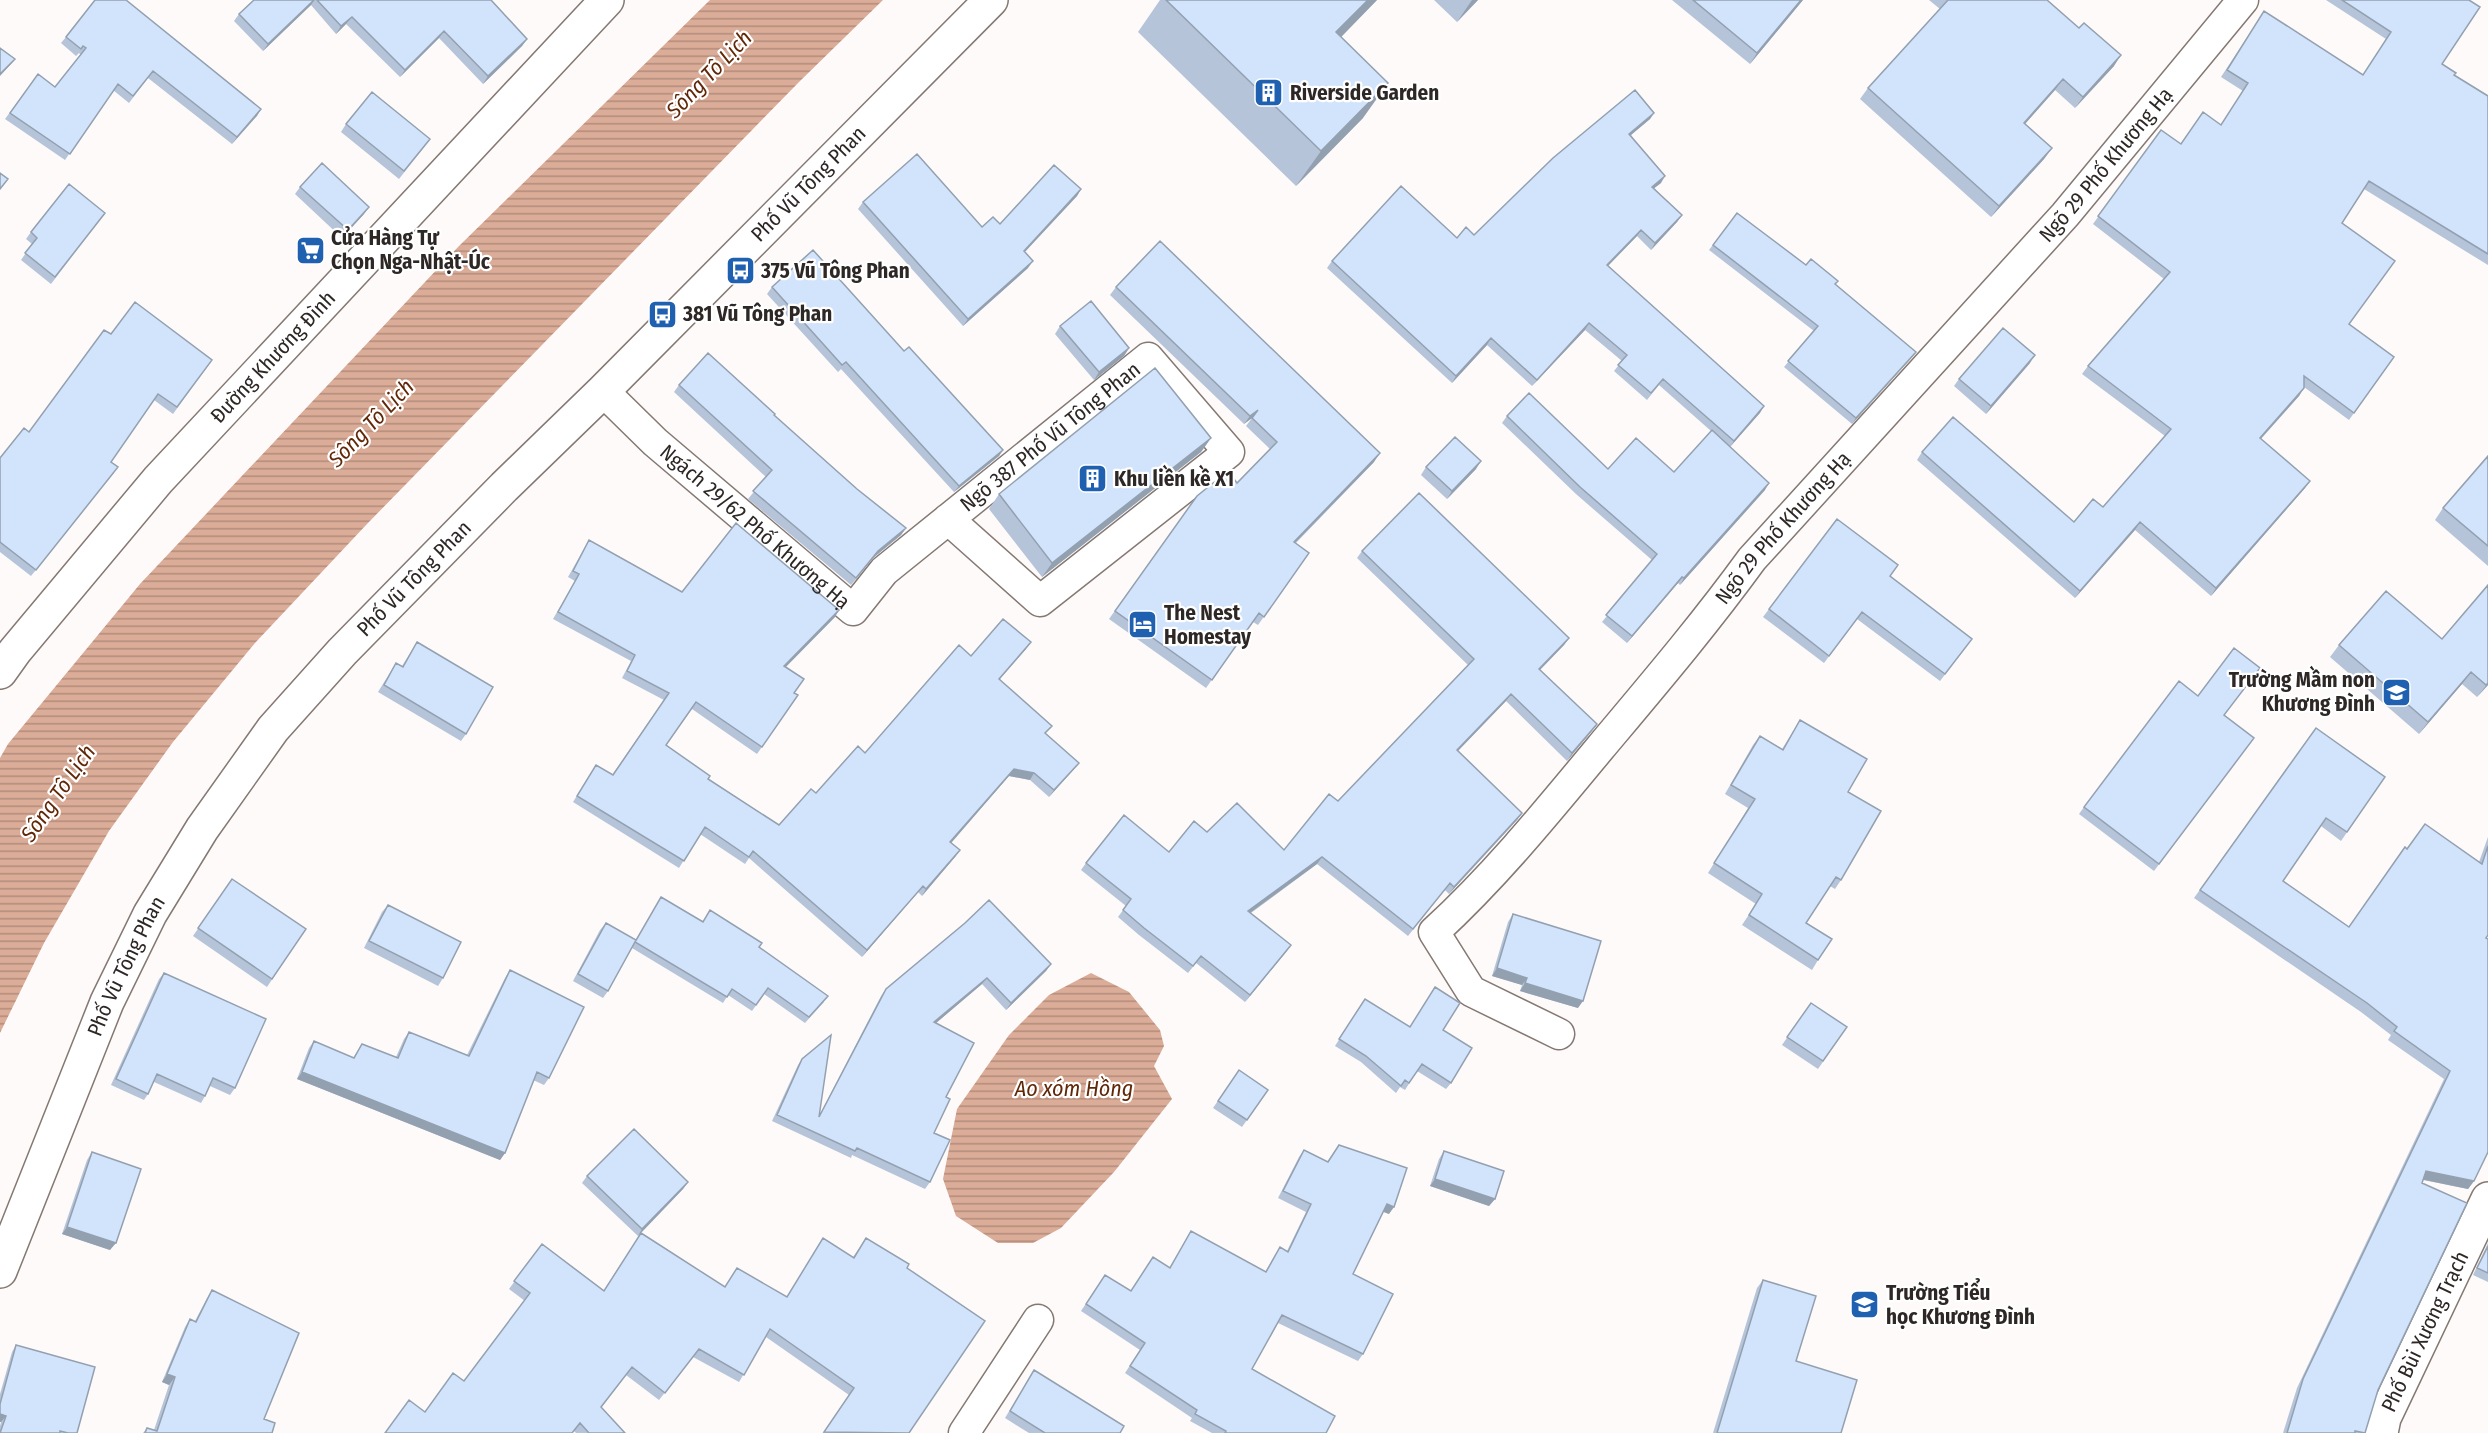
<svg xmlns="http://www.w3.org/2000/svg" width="2488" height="1433" font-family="'Fira Sans Condensed',sans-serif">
<defs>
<pattern id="water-rules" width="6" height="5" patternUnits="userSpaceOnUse" patternTransform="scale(1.5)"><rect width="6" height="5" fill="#dbac97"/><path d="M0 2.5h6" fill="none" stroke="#b28c7b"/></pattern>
</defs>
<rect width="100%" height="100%" fill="#fdfaf9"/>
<path fill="url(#water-rules)" d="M710 0H883L799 82 367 524 255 643 173 742 109 831 44 943 0 1033V758L8 744 140 584 459 246Z
M1091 973 1129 992 1160 1030 1164 1046 1154 1066 1172 1099 1114 1172 1061 1228 1033 1243H998L956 1216 943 1179 957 1109 1009 1035 1049 995Z"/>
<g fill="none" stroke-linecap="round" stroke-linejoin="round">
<defs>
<g id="street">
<path id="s1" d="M603 391 655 442 853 610 884 571 1148 358 1229 452 1040 601 948 519"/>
<path id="s2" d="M1559 1034 1471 991 1434 932C1495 876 1547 812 1600 748 1652 686 1704 625 1752 559L2065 215 2243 0"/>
<path d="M964 1433 1038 1320"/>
</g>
<g id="secondary">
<path id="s3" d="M0 672 15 651 158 480 607 0"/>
<path id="s4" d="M0 1271 107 1002 150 914 202 829 273 729 342 652 504 487 603 391 991 0"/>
<path id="s5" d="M2381 1433 2384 1418 2488 1199"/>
</g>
</defs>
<use href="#street" stroke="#857872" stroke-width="33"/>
<use href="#secondary" stroke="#857872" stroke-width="36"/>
<use href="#street" stroke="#fff" stroke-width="30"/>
<use href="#secondary" stroke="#fff" stroke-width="33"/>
</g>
<path fill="#b5c4d9" d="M254 0H491L527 39 522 46 483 84 439 38 400 77 346 24 336 34 311 5 263 51 234 21 239 14Z
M1160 0H1377L1341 37 1363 118 1296 186 1138 32Z
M1434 0H1478L1457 22Z
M1672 0H1803L1750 64Z
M1929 0H2047L2114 66 2075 108 2055 90 2025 124 2052 148 2044 159 1991 217 1860 99 1868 88 1940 9Z
M2326 0H2469L2442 64 2454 75 2488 96V265L2364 189 2342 223 2349 324 2394 357 2349 420 2304 387 2299 396 2261 439 2305 488 2211 596 2135 530 2075 598 1917 460 1922 452 2074 522 2103 507 2165 436 2082 374 2088 366 2164 279 2093 224 2161 130 2181 144 2221 125 2243 91 2221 77 2259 19 2363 75 2386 39Z
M127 1 261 109 232 144 148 78 129 103 113 90 65 160 5 119 38 74 55 87 81 55 79 53 76 56 61 43 66 37Z
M1654 113 1650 119 1631 135 1661 183 1654 188 1682 215 1677 222 1651 250 1637 236 1608 266 1764 406 1730 447 1765 490 1680 585 1678 583 1627 643 1602 622 1652 560 1576 494 1502 423 1507 416 1608 469 1674 472 1711 431 1659 385 1647 400 1614 371 1622 361 1585 330 1532 386 1487 345 1452 383 1327 268 1332 261 1474 235Z
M346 124 425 146 399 179 341 132Z
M300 187 364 214 342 238 295 194Z
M1081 189 1077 196 1025 252 1028 268 963 326 858 209 863 202 982 227 1000 224Z
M105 213 51 284 21 260 32 244 26 239 31 232Z
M1737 213 1806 265 1835 284 1916 352 1912 357 1852 424 1784 367 1814 331 1709 250Z
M772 287 904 351 1003 450 999 456 954 492 841 369 838 372 767 294Z
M1116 287 1374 462 1296 543 1309 553 1258 625 1253 622 1206 688 1109 619 1197 496 1237 483 1270 449 1246 426 1252 418 1244 424 1110 295Z
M1060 326 1129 348 1124 356 1094 380 1055 334Z
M111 334 212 360 173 414 154 400 111 462 114 473 31 576 0 552V458L29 432Z
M2030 363 1986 414 1954 386 1959 379Z
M679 385 774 415 857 489 906 528 901 535 873 558 851 585 748 499 766 477 674 392Z
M1211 438 1201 452 1042 577 989 509 999 494Z
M2488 456V566L2435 520 2443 508Z
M1426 467 1476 469 1447 499 1421 475Z
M1837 519 1890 576 1967 646 1940 681 1857 619 1824 663 1763 617Z
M589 540 682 592 835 617 785 667 794 693 798 695 757 754 692 709 666 745 708 779 779 825 865 753 971 656 1026 649 1000 679 1046 734 1074 769 1049 797 1030 780 1009 776 951 842 960 850 955 857 922 896 918 892 862 957 749 858 745 864 700 834 679 868 573 802 596 765 612 775 664 700 622 678 631 661 553 619 575 581 568 577Z
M1362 551 1569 638 1564 645 1540 670 1597 724 1567 761 1506 701 1458 751 1522 813 1517 820 1449 894 1445 890 1408 936 1317 864 1251 913 1286 952 1245 1002 1196 963 1188 973 1139 935 1118 917 1126 906 1081 870 1086 863 1169 852 1207 832 1284 850 1338 801 1468 665 1357 558Z
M2488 585V685L2477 697 2462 684 2419 734 2330 657 2339 645 2442 639Z
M417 642 466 734 461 741 378 692 396 663 402 666Z
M2225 716 2254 738 2154 871 2079 814 2084 807Z
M1800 720 1848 792 1841 880 1835 889 1830 886 1806 923 1818 960 1812 970 1742 925 1756 904 1708 873 1748 808 1725 794 1753 745 1760 736 1782 749Z
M2316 728 2385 777 2341 841 2321 826 2283 881 2349 927 2407 849 2479 862 2488 837V935L2486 938 2474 1181 2468 1189 2423 1180 2378 1390 2365 1433H2283L2297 1388 2444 1079 2388 1040 2391 1035 2361 1012 2194 898Z
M232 879 306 929 267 987 193 936Z
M661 897 703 921 759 947 824 1002 805 1023 764 994 752 1011 728 995 723 1003 632 948 608 991 603 998 573 981 600 930 606 923 636 940Z
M388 905 443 978 438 986 364 948 382 912Z
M1513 914 1578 1008 1520 991 1522 985 1492 976 1508 922Z
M1051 964 1046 971 1006 1010 982 984 936 1023 946 1097 934 1133 930 1182 925 1189 852 1155 851 1158 772 1121 798 1065 802 1059 820 1114 881 996 886 989Z
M510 970 549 1078 544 1085 533 1080 505 1153 500 1160 297 1079 309 1048 314 1041 353 1058 362 1044 396 1057 404 1039 409 1032 467 1055 505 978Z
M164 973 235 1088 230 1095 210 1086 205 1096 201 1103 154 1082 148 1094 144 1100 111 1085 159 979Z
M1435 987 1451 1083 1446 1089 1417 1071 1405 1090 1400 1087 1396 1093 1361 1062 1335 1046 1365 999 1410 1027Z
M1811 1003 1847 1027 1818 1069 1782 1045Z
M1239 1070 1268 1090 1242 1127 1213 1108Z
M1339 1145 1389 1214 1383 1212 1353 1274 1363 1354 1358 1361 1278 1323 1252 1369 1326 1433H1212L1190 1421 1192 1418 1125 1373 1140 1350 1081 1311 1105 1275 1130 1291 1169 1268 1191 1231 1265 1272 1280 1247 1287 1251 1306 1212 1278 1198 1299 1157 1304 1150 1327 1162Z
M1444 1151 1495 1199 1489 1206 1430 1186 1439 1159Z
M92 1152 110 1250 62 1234 87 1160Z
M587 1176 688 1182 683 1189 638 1236 582 1183Z
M641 1233 725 1287 737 1268 787 1297 823 1238 853 1257 866 1238 907 1268 909 1433H823L849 1395 766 1337 739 1382 693 1357 659 1400 626 1375 601 1408 625 1433H576L574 1431 425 1412 464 1381 525 1301 509 1289 542 1244 604 1290Z
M2488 1243V1282L2473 1275Z
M1763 1280 1796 1361 1841 1433H1713L1757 1288Z
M212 1290 264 1419 272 1433H143L147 1428 154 1430 169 1385 162 1382 185 1327 190 1319 195 1321 207 1298Z
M16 1345 77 1433H0V1426L1 1422H0V1394L12 1352Z
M1034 1370 1120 1433H1029L1005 1418Z"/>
<path fill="#93a0b0" d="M314 0 311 5 263 51 268 44Z
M1368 0H1377L1311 68 1336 32Z
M1472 0H1478L1457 22Z
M1801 0H1803L1750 64 1757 53Z
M352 17 346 24 336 34 341 26Z
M444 31 439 38 400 77 405 70Z
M527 39 522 46 483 84 488 76Z
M2121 55 2114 66 2075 108 2083 97Z
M15 59 11 64 0 76V74Z
M2063 79 2055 90 2016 134 2024 123Z
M1388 83 1363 118 1296 186 1321 151Z
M261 109 257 116 232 144 237 137Z
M1654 113 1650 119 1625 140 1629 134Z
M2052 148 2044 159 1991 217 1999 206Z
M1665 176 1661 183 1648 193 1652 187Z
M1081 189 1077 196 1019 258 1024 251Z
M369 207 364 214 342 238 348 230Z
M1682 215 1677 222 1651 250 1655 243Z
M1641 230 1637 236 1602 272 1607 265Z
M1033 261 1028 268 963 326 968 319Z
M1589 323 1585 330 1532 386 1537 380Z
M1491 338 1487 345 1452 383 1456 376Z
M1129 348 1124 356 1094 380 1099 372Z
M1916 352 1912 357 1852 424 1856 418Z
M2035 355 2030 363 1986 414 1991 406Z
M2304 388 2299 396 2255 445 2260 438Z
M1764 406 1760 413 1730 447 1734 441Z
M1258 410 1252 418 1244 424 1250 416Z
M1211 438 1201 452 1042 577 1052 563Z
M1003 450 999 456 954 492 959 486Z
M1380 453 1374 462 1288 550 1294 542Z
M1481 461 1476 469 1447 499 1452 491Z
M2310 481 2305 488 2211 596 2216 588Z
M1769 483 1765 490 1680 585 1684 578Z
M2140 522 2135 530 2075 598 2080 591Z
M906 528 901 535 873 558 851 585 878 551Z
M1682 577 1678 583 1627 643 1632 636Z
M839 610 835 617 780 673 784 666Z
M1569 638 1564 645 1534 676 1539 669Z
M1031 642 1026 649 994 685 999 679Z
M2471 672 2462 684 2419 734 2428 722Z
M2488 683V685L2477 697Z
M1511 694 1506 701 1452 757 1457 750Z
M1597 724 1592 731 1567 761 1572 753Z
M1079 763 1074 769 1049 797 1054 790Z
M1014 769 1034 773 1030 780 1009 776 946 849 950 842Z
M1522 813 1517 820 1449 894 1454 887Z
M960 850 955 857 922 896 926 889Z
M1322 857 1317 864 1243 918 1248 911Z
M923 886 918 892 862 957 867 950Z
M1291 945 1286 952 1245 1002 1250 995Z
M1051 964 1046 971 1006 1010 1011 1003Z
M1497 968 1527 978 1522 985 1492 976Z
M987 978 982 984 929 1029 934 1022Z
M1525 983 1583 1001 1578 1008 1520 991Z
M302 1072 505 1153 500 1160 297 1079Z
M2426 1171 2474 1181 2468 1189 2420 1179Z
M1435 1179 1495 1199 1489 1206 1430 1186Z
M688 1182 683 1189 638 1236 642 1229Z
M1387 1204 1394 1207 1389 1214 1382 1211Z
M67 1227 116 1243 110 1250 62 1234Z
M167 1374 175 1377 169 1385 162 1382Z
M0 1414 6 1416 1 1422H0Z"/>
<path fill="#d2e4fc" stroke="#93a0b0" stroke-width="1.5" d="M95 0H126L261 109 237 137 153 71 133 96 118 84 70 154 10 113 38 74 55 87 86 48 83 46 81 49 66 37Z
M254 0H314L268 44 239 14Z
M317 0H491L527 39 488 76 444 31 405 70 352 17 341 26Z
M1166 0H1368L1336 32 1388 83 1321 151Z
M1693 0H1801L1757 53Z
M1948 0H2047L2079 28 2084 23 2121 55 2083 97 2063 79 2024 123 2052 148 1999 206 1868 88Z
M2342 0H2469L2480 7 2442 64 2456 73 2454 75 2488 96V254L2369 181 2342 223 2395 261 2349 324 2394 357 2354 413 2304 376V388L2260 438 2310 481 2216 588 2140 522 2080 591 1922 452 1953 417 2074 522 2093 499 2103 507 2171 429 2088 366 2170 272 2098 216 2161 130 2181 144 2203 112 2221 125 2248 83 2227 70 2264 11 2363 75 2391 32Z
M0 48 15 59 0 74Z
M1635 90 1654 113 1629 134 1665 176 1652 187 1682 215 1655 243 1641 230 1607 265 1764 406 1734 441 1663 379 1651 393 1618 365 1627 355 1589 323 1537 380 1491 338 1456 376 1332 261 1401 186 1457 238 1466 227 1474 235 1553 158Z
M372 92 430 139 404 171 346 124Z
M917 154 982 227 993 217 1000 224 1054 165 1081 189 1024 251 1033 261 968 319 863 202Z
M322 163 369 207 348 230 300 187Z
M0 173 8 179 0 189Z
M69 184 105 213 55 277 25 253 37 238 31 232Z
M1737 213 1806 265 1811 259 1838 281 1835 284 1916 352 1856 418 1788 361 1818 326 1713 245Z
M1160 241 1380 453 1294 542 1309 553 1264 617 1259 613 1212 680 1115 611 1197 496 1228 471 1237 483 1277 442 1252 418 1258 410 1250 416 1116 287Z
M813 250 904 351 909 347 1003 450 959 486 846 362 842 365 772 287Z
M1091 301 1129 348 1099 372 1060 326Z
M135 302 212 360 177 407 158 394 111 462 118 467 36 570 0 542V458L24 428 29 432 104 330 111 334Z
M2003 328 2035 355 1991 406 1959 379Z
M708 353 775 414 774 415 857 489 906 528 878 551 856 578 753 491 772 470 679 385Z
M1155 368 1211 438 1052 563 999 494Z
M1529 393 1608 469 1636 438 1674 472 1712 430 1769 483 1684 578 1682 577 1632 636 1606 615 1657 554 1580 487 1507 416Z
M1455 437 1481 461 1452 491 1426 467Z
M2488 456V546L2443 508Z
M1419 493 1569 638 1539 669 1597 724 1572 753 1511 694 1457 750 1522 813 1454 887 1450 883 1413 929 1322 857 1248 911 1291 945 1250 995 1201 956 1193 966 1144 928 1123 910 1131 899 1086 863 1124 815 1169 852 1194 821 1207 832 1237 803 1284 850 1329 794 1338 801 1474 659 1362 551Z
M1837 519 1898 565 1890 576 1972 639 1945 674 1862 612 1829 656 1769 609Z
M736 523 839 610 784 666 804 679 794 693 798 695 762 747 696 702 666 745 710 776 708 779 779 825 811 789 816 793 858 746 865 753 959 645 971 656 1003 619 1031 642 999 679 1052 726 1045 733 1079 763 1054 790 1034 773 1014 769 950 842 960 850 926 889 923 886 867 950 753 851 749 857 705 827 684 861 577 796 596 765 613 775 669 693 627 671 635 655 558 612 579 574 573 571 589 540 682 592Z
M2488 585V683L2486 685 2471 672 2428 722 2339 645 2386 591 2442 639Z
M417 642 493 687 466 734 384 685 396 663 403 667Z
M2234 648 2260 668 2224 715 2254 738 2159 864 2084 807 2179 681 2198 696Z
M1800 720 1867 759 1848 792 1881 811 1841 880 1836 877 1806 923 1832 939 1818 960 1749 915 1762 894 1714 863 1755 799 1731 785 1760 736 1783 750Z
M2316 728 2385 777 2347 832 2326 818 2283 881 2349 927 2405 847 2407 849 2425 824 2482 864 2488 846V935L2486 938 2488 939V1152L2474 1181 2426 1171 2422 1183 2467 1203 2378 1390 2365 1433 2355 1431V1433H2287L2303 1379 2450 1071 2394 1031 2397 1027 2367 1003 2200 890Z
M232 879 306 929 272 979 198 928Z
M661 897 703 922 710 910 762 943 759 947 828 996 809 1017 768 988 756 1005 732 989 727 997 635 942Z
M989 900 1051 964 1011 1003 987 978 934 1022 974 1043 946 1097 950 1099 934 1133 950 1140 930 1182 857 1148 855 1151 777 1115 802 1059 831 1035 819 1117 886 989 965 923Z
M388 905 461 942 443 978 369 941Z
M1513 914 1601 941 1583 1001 1525 983 1527 978 1497 968Z
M606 923 636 940 608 991 578 974Z
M510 970 584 1007 549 1078 537 1072 505 1153 302 1072 314 1041 354 1058 362 1044 398 1058 409 1032 469 1056Z
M164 973 266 1019 235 1088 213 1078 205 1096 157 1074 148 1094 116 1079Z
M1435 987 1460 1003 1443 1030 1472 1048 1451 1083 1422 1064 1409 1083 1405 1080 1401 1086 1366 1056 1339 1039 1365 999 1410 1027Z
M1811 1003 1847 1027 1823 1061 1787 1037Z
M1239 1070 1268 1090 1247 1120 1218 1101Z
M634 1129 688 1182 642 1229 587 1176Z
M1339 1145 1407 1168 1394 1207 1387 1204 1353 1274 1393 1294 1363 1354 1282 1315 1252 1369 1335 1416 1326 1433H1225L1226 1431 1195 1414 1197 1410 1130 1366 1145 1343 1086 1304 1105 1275 1131 1291 1153 1257 1170 1268 1191 1231 1266 1272 1280 1247 1288 1252 1311 1204 1283 1191 1304 1150 1328 1162Z
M1444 1151 1504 1171 1495 1199 1435 1179Z
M92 1152 141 1169 116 1243 67 1227Z
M641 1233 725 1287 737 1268 787 1297 823 1238 854 1258 866 1238 909 1264 907 1268 985 1321 909 1433 824 1432 854 1388 770 1329 744 1375 699 1349 665 1393 632 1367 601 1407 625 1433H589L580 1423 572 1433H385L409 1400 425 1412 453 1373 464 1381 530 1293 514 1281 542 1244 604 1291Z
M2488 1246V1273L2477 1268Z
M1763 1280 1816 1296 1796 1361 1857 1380 1841 1433H1717Z
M212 1290 299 1333 264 1419 275 1423 272 1433H145L147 1428 157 1431 175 1377 167 1374 190 1319 196 1322Z
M16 1345 95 1367 77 1433H68L60 1431V1433H0L6 1416 0 1414V1404Z
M1034 1370 1124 1426 1120 1433H1045L1010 1411Z"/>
<defs>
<symbol id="building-square" viewBox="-11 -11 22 22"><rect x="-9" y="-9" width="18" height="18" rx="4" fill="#1f60b1" stroke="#fff"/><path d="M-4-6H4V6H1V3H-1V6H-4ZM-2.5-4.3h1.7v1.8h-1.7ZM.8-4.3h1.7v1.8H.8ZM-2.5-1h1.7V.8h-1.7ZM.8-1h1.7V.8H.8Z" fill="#fff"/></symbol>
<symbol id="supermarket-square" viewBox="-11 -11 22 22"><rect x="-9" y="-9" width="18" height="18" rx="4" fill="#1f60b1" stroke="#fff"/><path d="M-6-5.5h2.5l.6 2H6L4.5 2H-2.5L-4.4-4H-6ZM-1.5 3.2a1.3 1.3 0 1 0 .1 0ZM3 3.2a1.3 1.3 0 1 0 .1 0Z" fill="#fff"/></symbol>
<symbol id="bus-square" viewBox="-11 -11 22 22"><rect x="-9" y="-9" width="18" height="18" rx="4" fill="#1f60b1" stroke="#fff"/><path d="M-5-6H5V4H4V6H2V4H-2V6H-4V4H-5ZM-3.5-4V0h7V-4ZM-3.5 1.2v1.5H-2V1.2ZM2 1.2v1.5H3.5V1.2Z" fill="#fff"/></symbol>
<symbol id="hotel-square" viewBox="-11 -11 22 22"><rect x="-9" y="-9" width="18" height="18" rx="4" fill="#1f60b1" stroke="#fff"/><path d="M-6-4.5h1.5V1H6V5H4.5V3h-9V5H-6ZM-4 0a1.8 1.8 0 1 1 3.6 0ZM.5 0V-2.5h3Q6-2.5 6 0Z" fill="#fff"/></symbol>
<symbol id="school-square" viewBox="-11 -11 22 22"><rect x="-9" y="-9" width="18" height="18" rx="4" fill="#1f60b1" stroke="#fff"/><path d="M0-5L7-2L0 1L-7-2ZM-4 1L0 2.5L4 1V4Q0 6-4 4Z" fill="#fff"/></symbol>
</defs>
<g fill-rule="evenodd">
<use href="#building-square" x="1252" y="76" width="33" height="33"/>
<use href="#supermarket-square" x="294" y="234" width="33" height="33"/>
<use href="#bus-square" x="724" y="254" width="33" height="33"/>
<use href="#bus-square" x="646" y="298" width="33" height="33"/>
<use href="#building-square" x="1076" y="462" width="33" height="33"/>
<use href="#hotel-square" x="1126" y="608" width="33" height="33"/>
<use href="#school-square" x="2380" y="676" width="33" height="33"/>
<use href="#school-square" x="1848" y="1288" width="33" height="33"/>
</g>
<g text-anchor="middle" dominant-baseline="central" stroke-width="4.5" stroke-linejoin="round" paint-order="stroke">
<g font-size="21" font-weight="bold" fill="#2d2725" stroke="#fff" text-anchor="start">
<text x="1290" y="93">Riverside Garden</text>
<text x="331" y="238">Cửa Hàng Tự<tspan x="331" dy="24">Chọn Nga-Nhật-Úc</tspan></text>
<text x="761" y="271">375 Vũ Tông Phan</text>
<text x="683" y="314">381 Vũ Tông Phan</text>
<text x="1114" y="479">Khu liền kề X1</text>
<text x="1164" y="613">The Nest<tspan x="1164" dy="24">Homestay</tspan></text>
<text x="2375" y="680" text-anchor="end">Trường Mầm non<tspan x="2375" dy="24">Khương Đình</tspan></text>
<text x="1886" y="1293">Trường Tiểu<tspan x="1886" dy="24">học Khương Đình</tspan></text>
</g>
<g font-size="21" fill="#2d2725" stroke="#fff">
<text stroke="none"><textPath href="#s2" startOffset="1188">Ngõ 29 Phố Khương Hạ</textPath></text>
<text stroke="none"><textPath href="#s4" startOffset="1374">Phố Vũ Tông Phan</textPath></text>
<text stroke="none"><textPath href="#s3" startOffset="417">Đường Khương Đình</textPath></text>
<text stroke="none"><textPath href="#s1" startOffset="596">Ngõ 387 Phố Vũ Tông Phan</textPath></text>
<text stroke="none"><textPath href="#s1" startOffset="204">Ngách 29/62 Phố Khương Hạ</textPath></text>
<text stroke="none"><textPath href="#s2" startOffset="702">Ngõ 29 Phố Khương Hạ</textPath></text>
<text stroke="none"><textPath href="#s4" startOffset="816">Phố Vũ Tông Phan</textPath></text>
<text stroke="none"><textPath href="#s4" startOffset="330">Phố Vũ Tông Phan</textPath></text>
<text stroke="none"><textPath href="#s5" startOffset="111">Phố Bùi Xương Trạch</textPath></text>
</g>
<g font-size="22" font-style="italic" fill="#612808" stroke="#fff">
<text transform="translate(709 74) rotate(-46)">Sông Tô Lịch</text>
<text transform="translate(371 423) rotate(-46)">Sông Tô Lịch</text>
<text transform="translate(58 793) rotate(-55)">Sông Tô Lịch</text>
<text x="1074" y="1088">Ao xóm Hồng</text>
</g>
</g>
</svg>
